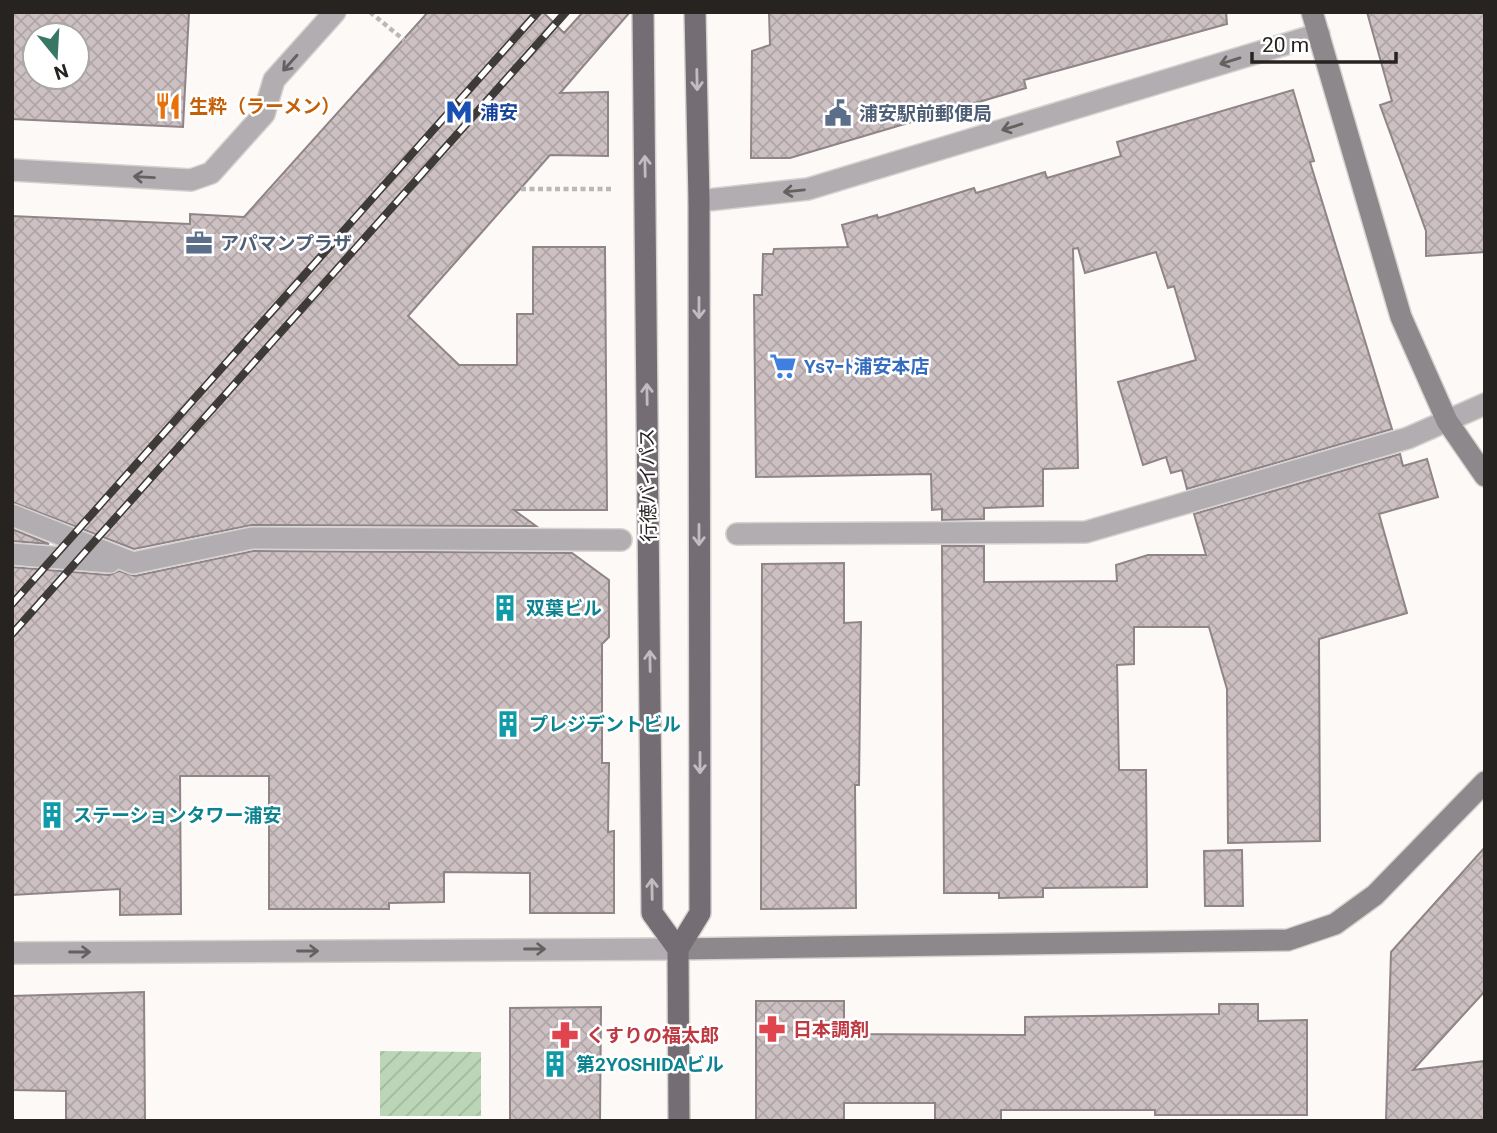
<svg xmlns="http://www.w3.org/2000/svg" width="1497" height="1133" font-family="Roboto,'Noto Sans JP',sans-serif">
<defs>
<pattern id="garden-furrows" width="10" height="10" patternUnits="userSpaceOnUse" patternTransform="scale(1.75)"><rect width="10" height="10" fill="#bbd6b6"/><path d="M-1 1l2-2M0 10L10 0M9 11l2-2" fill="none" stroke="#a1b79c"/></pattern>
<pattern id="building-cross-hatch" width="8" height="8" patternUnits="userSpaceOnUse" patternTransform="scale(1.75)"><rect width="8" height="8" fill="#ccc0c3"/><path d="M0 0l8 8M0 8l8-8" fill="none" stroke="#afa5a7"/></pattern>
</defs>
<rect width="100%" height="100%" fill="#fdf9f7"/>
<path fill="url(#garden-furrows)" d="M380 1051 481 1052V1116H380Z"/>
<path fill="url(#building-cross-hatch)" stroke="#8f8487" stroke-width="2" fill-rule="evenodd" d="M12 12H189L183 127 12 119ZM35 35H77V77H35Z
M428 12H543L564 33 583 12H630L560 93 608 92V156L550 155 408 316 459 365H517V314H533V247H605L607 510H514L536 526 252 525 134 549 12 502V216L190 224V214L244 217Z
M769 12H1226L1227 24 1024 80 1026 88 790 158H751L752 51 770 45Z
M1367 12H1485V252L1426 256V231L1380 105 1392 101Z
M1293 90 1314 161 1310 162 1392 429 1187 489 1182 470 1171 473 1166 457 1143 465 1118 382 1196 360 1174 286 1168 288 1156 252 1085 273 1078 248 1073 249 1078 468 1043 469V506L984 508V519L942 520V509L932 510 931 474 756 477 754 295H762L763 254H773L774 249 848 247 842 225 877 215 878 218 974 188 976 193 1045 172 1047 178 1121 156 1117 142Z
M1400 454 1403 466 1427 459 1438 497 1379 514 1407 613 1319 639 1320 841 1228 843 1227 689 1209 627H1134V664L1117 665 1119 770H1146L1147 887 1043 888V897L999 898V893H944L942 546H984V582L1117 581 1116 565 1148 555H1206L1194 514Z
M12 529 49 544 12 541Z
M253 551 572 553 609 580V637L602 644V763H609L608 832 614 831V913H530V873L444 872V902L389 903V909H269V776H180L181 914 120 915V889L12 895V567L109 575 119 571 135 576Z
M844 563V623L861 622 859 785H855L856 908 761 909 762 564Z
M1485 847V991L1413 1070 1485 1061V1121H1386L1391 952Z
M1242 850 1243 906H1205L1204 851Z
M144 992 145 1121H66V1091L12 1090V996Z
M756 1001H844V1034L1025 1035V1017L1219 1014V1004H1258V1021L1307 1020V1115H1155V1110H1001V1121H935V1103H844V1121H756Z
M601 1007 600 1121H510V1008Z"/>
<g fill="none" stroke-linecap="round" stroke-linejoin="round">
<defs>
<path id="street" d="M12 170 191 180 211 173 264 114 274 80 335 12
M699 201 808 189 1319 34
M12 515 133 563 252 538 621 540
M737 534 1086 532 1408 438 1485 404
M12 554 110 562
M12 953 678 949"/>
<path id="secondary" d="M1312 12 1401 317 1447 421 1485 476
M678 949 1288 940 1335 924 1375 895 1485 782"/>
<path id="primary" d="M643 12 652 913 678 949
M679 1121 678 949 700 913 699 201 695 12"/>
</defs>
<use href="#street" stroke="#d6d2d0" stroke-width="24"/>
<use href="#secondary" stroke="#d6d2d0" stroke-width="24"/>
<use href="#primary" stroke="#d6d2d0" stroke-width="24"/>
<path stroke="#bcb8b6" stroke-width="4.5" stroke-dasharray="5 3.5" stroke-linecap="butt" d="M370 12 404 40
M521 189H611"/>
<use href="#street" stroke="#b1adb0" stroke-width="21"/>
<use href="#secondary" stroke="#8d888c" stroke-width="21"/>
<use href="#primary" stroke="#746d73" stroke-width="21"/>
<defs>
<path id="rail" d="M12 604 538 12
M12 634 566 12"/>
</defs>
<use href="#rail" stroke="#3e3a38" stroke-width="8"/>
<use href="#rail" stroke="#fff" stroke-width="5" stroke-dasharray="16" stroke-linecap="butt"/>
</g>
<defs><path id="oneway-shaft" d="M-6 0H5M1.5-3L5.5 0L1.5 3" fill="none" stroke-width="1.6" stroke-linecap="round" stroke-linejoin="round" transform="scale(1.75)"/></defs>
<g stroke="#656161">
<use href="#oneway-shaft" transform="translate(1230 61) rotate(163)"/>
<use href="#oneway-shaft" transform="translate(290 63) rotate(132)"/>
<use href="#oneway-shaft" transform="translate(1012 127) rotate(163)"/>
<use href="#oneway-shaft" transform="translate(144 177) rotate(-177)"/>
<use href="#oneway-shaft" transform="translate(794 191) rotate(174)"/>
<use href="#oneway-shaft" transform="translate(535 949)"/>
<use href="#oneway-shaft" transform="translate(308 951)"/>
<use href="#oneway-shaft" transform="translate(80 952)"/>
</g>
<g stroke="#c0bdc0">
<use href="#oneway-shaft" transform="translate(697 80) rotate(89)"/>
<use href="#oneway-shaft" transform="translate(645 166) rotate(-91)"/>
<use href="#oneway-shaft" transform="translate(699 308) rotate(90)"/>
<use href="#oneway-shaft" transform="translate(647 394) rotate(-91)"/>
<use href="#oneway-shaft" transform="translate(699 535) rotate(90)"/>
<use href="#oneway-shaft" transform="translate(650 661) rotate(-91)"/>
<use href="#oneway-shaft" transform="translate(700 763) rotate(90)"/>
<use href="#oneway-shaft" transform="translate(652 889) rotate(-91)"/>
</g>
<defs>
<symbol id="restaurant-bare" viewBox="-9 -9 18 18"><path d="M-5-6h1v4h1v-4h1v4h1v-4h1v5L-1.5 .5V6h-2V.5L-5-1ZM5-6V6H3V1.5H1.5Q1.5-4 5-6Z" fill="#e8710a" stroke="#fff" stroke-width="2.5" paint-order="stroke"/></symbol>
<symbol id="metro-bare" viewBox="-9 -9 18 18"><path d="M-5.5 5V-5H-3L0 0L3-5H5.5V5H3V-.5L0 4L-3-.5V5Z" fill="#1a4fb4" stroke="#fff" stroke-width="2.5" paint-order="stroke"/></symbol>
<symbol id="civic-bare" viewBox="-9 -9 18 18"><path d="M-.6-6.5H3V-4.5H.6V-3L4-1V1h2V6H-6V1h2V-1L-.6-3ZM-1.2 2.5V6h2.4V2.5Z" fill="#5c6f8a" stroke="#fff" stroke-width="2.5" paint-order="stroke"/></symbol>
<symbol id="office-bare" viewBox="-9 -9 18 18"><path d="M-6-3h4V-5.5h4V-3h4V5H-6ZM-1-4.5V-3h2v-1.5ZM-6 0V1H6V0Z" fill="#5c6f8a" stroke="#fff" stroke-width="2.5" paint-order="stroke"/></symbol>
<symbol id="supermarket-bare" viewBox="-9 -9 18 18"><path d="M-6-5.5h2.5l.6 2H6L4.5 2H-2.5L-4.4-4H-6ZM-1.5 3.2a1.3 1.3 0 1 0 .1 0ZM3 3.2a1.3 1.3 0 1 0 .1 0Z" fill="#3f7fe0" stroke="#fff" stroke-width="2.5" paint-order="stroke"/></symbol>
<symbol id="building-bare" viewBox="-9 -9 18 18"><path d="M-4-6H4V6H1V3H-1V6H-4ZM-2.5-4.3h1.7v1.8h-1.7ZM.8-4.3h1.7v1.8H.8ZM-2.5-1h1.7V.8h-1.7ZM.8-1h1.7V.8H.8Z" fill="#0f9aa8" stroke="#fff" stroke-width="2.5" paint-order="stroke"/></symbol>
<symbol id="pharmacy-bare" viewBox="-9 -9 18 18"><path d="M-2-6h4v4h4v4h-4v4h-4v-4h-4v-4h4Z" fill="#e0444e" stroke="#fff" stroke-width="2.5" paint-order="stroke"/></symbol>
</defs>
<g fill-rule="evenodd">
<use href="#restaurant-bare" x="149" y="87" width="38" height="38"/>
<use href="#metro-bare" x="440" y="93" width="38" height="38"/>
<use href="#civic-bare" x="819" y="94" width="38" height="38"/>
<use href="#office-bare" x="180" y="224" width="38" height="38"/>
<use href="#supermarket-bare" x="764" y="347" width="38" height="38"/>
<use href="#building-bare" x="486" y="589" width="38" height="38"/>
<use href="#building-bare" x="489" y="705" width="38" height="38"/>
<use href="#building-bare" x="33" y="796" width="38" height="38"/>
<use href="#pharmacy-bare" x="753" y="1010" width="38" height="38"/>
<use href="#pharmacy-bare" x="546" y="1016" width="38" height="38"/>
<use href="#building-bare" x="536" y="1045" width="38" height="38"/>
</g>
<g text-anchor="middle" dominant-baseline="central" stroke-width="5" stroke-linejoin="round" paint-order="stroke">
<g font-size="19" font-weight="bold" fill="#c56008" stroke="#fff" text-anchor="start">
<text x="189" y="106">生粋（ラーメン）</text>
</g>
<g font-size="19" font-weight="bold" fill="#164399" stroke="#fff" text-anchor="start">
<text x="480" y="112">浦安</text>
</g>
<g font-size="19" font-weight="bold" fill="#4e5e75" stroke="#fff" text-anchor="start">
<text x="859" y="113">浦安駅前郵便局</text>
<text x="220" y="243">アパマンプラザ</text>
</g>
<g font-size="19" font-weight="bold" fill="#366cbe" stroke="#fff" text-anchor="start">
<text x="804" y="366">Ysﾏｰﾄ浦安本店</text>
</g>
<g font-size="19" fill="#272321" stroke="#fff">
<text transform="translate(648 485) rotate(-91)">行徳バイパス</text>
</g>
<g font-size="19" font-weight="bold" fill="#0d838f" stroke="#fff" text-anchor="start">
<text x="526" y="608">双葉ビル</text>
<text x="529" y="724">プレジデントビル</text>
<text x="73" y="815">ステーションタワー浦安</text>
<text x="576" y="1064">第2YOSHIDAビル</text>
</g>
<g font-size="19" font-weight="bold" fill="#be3a42" stroke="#fff" text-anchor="start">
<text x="793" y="1029">日本調剤</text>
<text x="586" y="1035">くすりの福太郎</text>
</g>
</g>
<rect width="1497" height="1133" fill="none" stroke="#272321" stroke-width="28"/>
<g transform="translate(56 56) rotate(162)"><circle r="33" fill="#ffffff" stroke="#a9a7a6" stroke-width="2"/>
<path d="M0-5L12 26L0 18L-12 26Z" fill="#387765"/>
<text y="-10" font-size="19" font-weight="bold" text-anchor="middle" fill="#272321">N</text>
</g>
<path d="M1252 52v10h144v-10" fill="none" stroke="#272321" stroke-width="3.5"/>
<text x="1262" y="52" font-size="21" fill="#272321" stroke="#ffffff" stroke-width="5" paint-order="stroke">20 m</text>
</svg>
